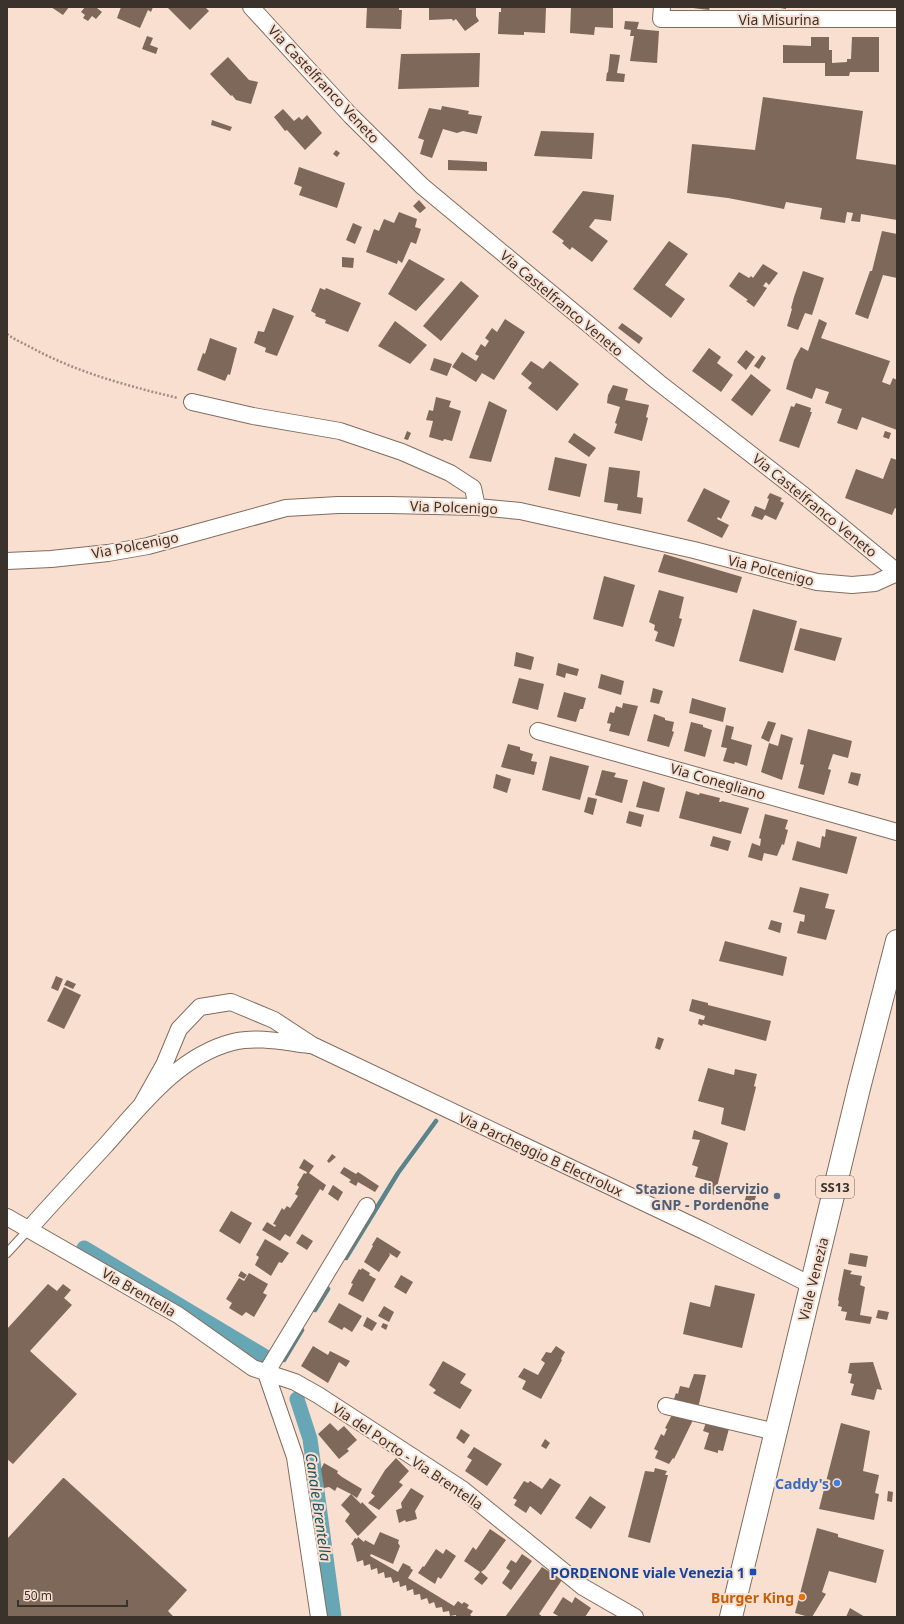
<svg xmlns="http://www.w3.org/2000/svg" width="904" height="1624" font-family="'Noto Sans',sans-serif">
<rect width="100%" height="100%" fill="#f8dfcf"/>
<g fill="none" stroke-linecap="round" stroke-linejoin="round">
<path stroke="#5a848c" stroke-width="4.5" d="M346 1258 398 1173 436 1121
M315 1310 328 1289
M284 1360 302 1330"/>
<path stroke="#67a7b5" stroke-width="15" d="M84 1248 264 1356
M297 1399 310 1439 334 1617"/>
</g>
<path fill="#7e685a" d="M51 7H69L63 15Z
M85 7H98L97 8 102 12 96 19 92 16 88 21 83 18 85 15 81 12Z
M121 7H153L151 12 148 10 140 28 117 18Z
M167 7H205L209 11 190 30Z
M367 7H399V10H402L401 29 366 28Z
M429 7H476V16L479 21 465 31 456 19 453 21 452 19 429 20Z
M501 7 546 8 545 33 524 32V35L498 34 499 12H501Z
M571 7H613V28L595 27 594 35 570 33Z
M685 7H710L709 10Z
M775 7H786V9Z
M625 21 639 22 637 29 659 31 657 63 630 61 634 36H630L631 30 624 29Z
M147 36 153 38 150 45 158 48 156 54 142 49Z
M811 37H829V50H832V63L847 62V59H851L852 37H879V72H850L849 76H825V63H783V45L811 46Z
M480 53 479 87 398 89 401 54Z
M610 54 620 55 617 73 625 74 624 82 606 81 607 72 608 73Z
M228 57 249 80 258 82 251 104 236 100 232 95 231 96 210 74Z
M763 97 863 111 856 159 897 165V220L861 214 860 222 851 221 853 213 847 212 845 223 820 219 822 208 786 202 784 209 728 198 687 193 692 144 755 150Z
M442 106 469 111 468 114 482 116 477 134 463 131 457 133 443 129 432 158 420 154 424 140 418 138 429 108 441 110Z
M283 109 294 121 299 117 302 120 307 115 322 133 305 150 287 130 285 131 274 117Z
M212 120 232 127 230 131 211 125Z
M541 131 594 133 592 159 534 156Z
M336 150 340 153 337 157 333 154Z
M448 160 487 162V171L448 170Z
M299 167 345 183 337 208 299 195 302 187 294 184Z
M583 191 614 195 611 221 595 219 589 227 608 241 592 262 572 247 570 250 562 243 564 241 552 232Z
M419 200 426 208 420 213 413 206Z
M399 212 417 219 415 227 421 229 416 244 411 242 402 263 398 260 397 264 366 252 374 229 379 231 384 219 394 223Z
M353 223 362 227 355 244 346 240Z
M882 231 897 234V278L883 275 868 319 855 314 870 271H872Z
M669 241 688 254 665 285 685 299 671 318 633 289Z
M342 257 354 258 353 268 342 267Z
M409 259 445 279 416 311 388 294Z
M763 264 778 273 769 285 766 282 763 286 767 288 754 307 746 301 748 300 729 286 739 272 749 278 751 276 753 278Z
M803 271 824 278 812 315 805 313 798 330 787 326 792 309 791 308 794 297Z
M461 281 479 296 441 341 423 326Z
M320 288 325 290 326 288 361 303 348 332 325 323 326 320 315 316 316 314 311 311Z
M273 308 294 316 277 356 265 352 266 348 254 343 258 331 264 332Z
M505 319 525 332 494 380 482 373 476 382 452 367 462 352 476 361 479 356 475 354 481 344 485 347 489 341 485 338 492 328 497 332Z
M819 319 827 323 821 338 890 361 882 382 890 385 893 378 897 380V430L862 417 857 430 837 423 842 409 825 403 829 392 816 388 812 399 786 389 794 360 801 347 808 351Z
M395 321 427 345 410 364 378 346Z
M622 323 643 338 639 344 618 328Z
M210 338 237 348 230 375 228 374 225 381 197 370 203 353 205 354Z
M709 348 721 357 717 363 733 375 721 392 692 371Z
M746 350 755 357 746 370 737 362Z
M762 355 766 358 759 369 754 366Z
M434 358 452 364 447 376 430 370Z
M531 361 543 369 550 361 579 384 557 411 528 388 532 383 521 374Z
M751 374 771 390 752 416 731 400Z
M613 385 628 389 625 400 649 405 646 417 648 418 642 441 614 433 617 424 615 423 620 407 607 403 608 395Z
M436 397 451 401 449 407 461 411 452 441 444 439 443 441 429 437 433 421 426 420 429 410 433 411Z
M489 401 507 410 491 462 469 458Z
M796 403 811 408 810 412H812L799 448 779 441 791 406 794 407Z
M407 431 411 433 408 440 404 439Z
M885 431 891 433 889 439 883 437Z
M574 433 596 448 589 457 568 442Z
M555 457 587 464 580 497 548 490Z
M891 458 897 460V509L895 508 892 515 845 498 856 469 883 479Z
M609 467 640 471 637 497 643 498 641 514 617 510 618 504 604 502Z
M704 488 730 501 721 519 718 517 717 519 729 525 722 538 687 521Z
M770 493 782 498 780 501 784 503 776 520 765 515 762 520 751 516 755 506 765 510 769 499 767 498Z
M664 554 742 577 737 593 658 572Z
M604 576 635 585 623 627 593 619Z
M659 590 684 597 679 618 682 619 674 647 655 641 658 632 654 630 655 625 649 622Z
M753 609 797 621 783 673 739 661Z
M800 628 842 638 835 661 794 650Z
M516 652 534 657 531 670 514 666Z
M558 663 579 669 577 676 566 673 565 678 556 675Z
M601 674 624 681 621 695 598 688Z
M519 678 544 684 538 710 512 703Z
M653 688 663 691 659 704 650 702Z
M564 692 586 698 583 709H580L576 722 557 717Z
M692 698 726 708 723 722 689 713Z
M623 703 638 706 629 736 609 731 611 724 607 723 610 712 614 713 616 706 622 708Z
M654 714 665 718V720L674 722 672 731 674 732 669 747 647 741Z
M768 721 776 723 769 742 761 738Z
M691 722 703 725V727L712 730 705 757 684 751Z
M726 725 734 727 731 739 752 745 747 766 735 762 734 764 723 761 727 748 721 747Z
M808 729 852 741 848 758 833 754 828 769 831 770 824 795 798 788 804 765 800 764Z
M781 734 793 738 782 780 761 772 769 743 778 746Z
M508 744 520 747V750L533 754 531 761 537 762 534 775 501 767Z
M550 756 589 766 580 800 542 790Z
M602 770 616 773 614 777 628 780 622 803 595 795Z
M851 772 861 774 858 786 848 783Z
M496 774 511 779 507 793 493 788Z
M643 781 665 788 659 812 636 807Z
M686 791 699 795 700 793 720 798 719 802H721L722 801 749 808 741 834 679 818Z
M588 797 597 799 593 815 584 812Z
M629 811 644 815 641 827 626 823Z
M765 814 788 820 785 829 788 830 784 845 782 844 777 856 764 853 762 861 748 857 752 843 760 846 761 839 759 838Z
M826 829 857 837 847 874 792 860 797 841 820 848 822 836 825 837Z
M713 836 731 841 728 851 710 846Z
M800 887 829 894 825 908 835 910 826 940 797 933 800 921 804 922 805 915 793 912Z
M771 920 782 923 780 933 768 929Z
M725 941 787 957 783 976 719 961Z
M56 976 63 979 58 991 51 988Z
M67 980 76 984 73 989 64 985Z
M64 987 81 995 64 1029 47 1021Z
M692 999 708 1003V1005L771 1021 766 1041 703 1024 702 1026 698 1024 699 1019 704 1020 705 1016 689 1011Z
M658 1037 664 1039 660 1050 655 1048Z
M708 1068 734 1075 735 1069 757 1074 754 1086 756 1087 745 1131 721 1124 724 1108 698 1101Z
M694 1130 728 1143 715 1195 707 1193 709 1181 695 1177 698 1167 692 1165 700 1140 692 1139Z
M332 1154 336 1157 329 1163 327 1161Z
M304 1159 314 1166 309 1173 326 1185 323 1191 320 1189 290 1237 285 1234 280 1241 262 1230 267 1222 275 1227 276 1225 273 1224 282 1208 284 1210 287 1206 290 1208 298 1196 295 1194 299 1187 297 1185 304 1173 306 1174 307 1172 299 1168Z
M344 1167 356 1174 358 1172 379 1186 375 1192 358 1182 356 1186 349 1182 351 1180 340 1173Z
M333 1185 343 1192 338 1201 328 1194Z
M747 1193 756 1196 753 1206 744 1203Z
M231 1211 252 1223 240 1244 219 1231Z
M302 1234 313 1241 307 1250 296 1243Z
M377 1237 401 1252 397 1258 389 1253 390 1255 379 1272 364 1262 373 1246 372 1245Z
M265 1239 289 1253 282 1263 279 1262 271 1276 255 1265 259 1257 256 1255Z
M850 1253 868 1256 866 1267 848 1264Z
M362 1268 370 1273 369 1275 376 1279 363 1302 348 1294 353 1284 351 1283 359 1269 361 1270Z
M844 1269 852 1271 850 1274 862 1276 860 1285 865 1287 860 1315 872 1317 870 1324 845 1320 847 1312 841 1311 842 1307 838 1306 839 1301 838 1300Z
M241 1271 247 1275 244 1279 238 1276Z
M249 1273 268 1284 263 1293 267 1295 254 1317 246 1312 242 1316 229 1308 232 1303 226 1299 239 1278 244 1281Z
M401 1275 413 1282 406 1294 394 1287Z
M48 1284 57 1291 63 1284 71 1290 64 1298 72 1305 30 1351 77 1394 13 1464 7 1459V1329Z
M715 1285 755 1294 742 1348 683 1334 690 1302 710 1307Z
M339 1303 362 1316 352 1332 344 1327 342 1330 328 1322Z
M384 1306 394 1312 389 1322 378 1316Z
M878 1310 889 1312 887 1320 876 1318Z
M367 1317 377 1323 372 1331 363 1326Z
M383 1323 388 1325 386 1330 381 1327Z
M313 1346 328 1355 330 1351 350 1361 346 1367 339 1362 328 1383 301 1366Z
M556 1346 565 1352 561 1359 562 1360 541 1399 522 1389 526 1381 518 1377 524 1368 538 1375 545 1363 541 1360 546 1352 551 1353Z
M443 1361 466 1374 460 1383 472 1390 460 1409 433 1393 436 1390 429 1385Z
M873 1362 882 1390 877 1389 874 1400 851 1395 854 1384 850 1383 852 1374 848 1373 850 1363Z
M694 1374 706 1375 698 1408 674 1399 676 1393 678 1394 680 1386 689 1388Z
M673 1413 694 1418 674 1459 673 1458 669 1464 655 1458 658 1451 654 1449 661 1434 664 1436 667 1429 665 1428Z
M707 1420 730 1425 723 1451 718 1450V1453L704 1449 709 1433 703 1431Z
M330 1423 338 1431 344 1426 357 1440 347 1449 349 1451 339 1459 318 1434Z
M841 1423 870 1431 863 1471 879 1475 875 1493 879 1494 874 1520 819 1509Z
M461 1429 470 1435 464 1444 456 1438Z
M545 1439 550 1443 546 1449 541 1446Z
M474 1447 502 1464 487 1486 465 1471 472 1460 467 1457Z
M396 1458 409 1471 399 1482 403 1485 379 1510 368 1503 375 1496 371 1493 385 1470Z
M324 1463 338 1471 337 1473 342 1477 362 1489 357 1498 351 1494 361 1504 362 1502 377 1517 358 1536 345 1521 350 1514 341 1505 351 1494 337 1487 335 1491 329 1487 324 1488 321 1469Z
M655 1468 667 1471 665 1475H668L650 1543 628 1537 645 1471 654 1472Z
M63 1478H64L187 1590 168 1611 174 1617H7V1539Z
M550 1478 561 1485 541 1515 530 1506 526 1513 514 1505 517 1500 513 1498 524 1481 528 1483 530 1481 542 1489Z
M411 1488 424 1496 415 1511 417 1519 406 1522 405 1520 399 1523 396 1510 402 1508 401 1503Z
M888 1491 893 1492 892 1502 887 1501Z
M590 1496 606 1507 591 1529 575 1518Z
M817 1528 838 1534V1537L884 1550 876 1583 829 1571 822 1592 826 1594 812 1617H809L795 1613Z
M490 1529 506 1540 485 1569 481 1572 488 1578 482 1585 474 1579 480 1572 464 1561 473 1547 476 1550Z
M380 1532 399 1540 398 1543 400 1546 393 1564 371 1554 370 1556 398 1572 403 1563 411 1567 410 1568 413 1570 408 1578 454 1606 458 1601 462 1604 464 1602 469 1605 467 1608 473 1611 470 1615 473 1617H456V1615L450 1616 449 1611 443 1612 442 1607 436 1608 434 1602 429 1604 427 1598 421 1600 420 1594 414 1595 413 1589 407 1591 406 1585 400 1587 399 1581 393 1583 391 1577 385 1578 384 1572 378 1574 377 1568 371 1570 370 1564 364 1566 363 1560 357 1562 353 1546 351 1544 355 1538 357 1539 358 1537 364 1542 365 1540 374 1545Z
M436 1549 443 1554 446 1549 456 1556 441 1579 438 1577 435 1584 418 1573 423 1566 424 1567Z
M522 1554 532 1561 511 1590 502 1583 510 1571 506 1568 511 1560 516 1563Z
M542 1567 562 1580 539 1614 543 1617H505Z
M563 1597 572 1603 575 1597 591 1608 585 1617H560L553 1613Z
M850 1608 865 1617H846Z"/>
<g fill="none" stroke-linecap="round" stroke-linejoin="round">
<defs>
<path id="service" d="M7 1253 29 1229"/>
<path id="minor" d="M251 7 351 116 422 186 658 382 802 494 897 572
M662 7 661 19H897
M192 402 253 416 340 431 402 452 450 473 473 488 477 507
M7 561 51 559 108 553 148 546 286 508 338 505H390L477 507 520 511 694 550 817 582 852 585 875 583 897 573
M538 731 897 832
M142 1104 164 1065 179 1029 200 1007 231 1002 274 1020 312 1045 704 1231 811 1285
M7 1217 178 1315 253 1368 295 1382 318 1395 462 1489 583 1587 635 1617
M29 1229C54 1201 79 1174 105 1146 141 1106 178 1056 233 1042 257 1036 284 1042 309 1045
M666 1406 776 1432
M319 1617 295 1457 266 1373 367 1206"/>
<path id="primary" d="M731 1617 859 1088 897 941"/>
</defs>
<use href="#service" stroke="#826c5e" stroke-width="10"/>
<use href="#minor" stroke="#826c5e" stroke-width="18"/>
<use href="#primary" stroke="#826c5e" stroke-width="24"/>
<path stroke="#9f8d82" stroke-width="2.5" stroke-dasharray="2 2" stroke-linecap="butt" d="M7 334C15 340 25 344 34 349 79 373 128 386 178 398"/>
<use href="#service" stroke="#fff" stroke-width="8"/>
<use href="#minor" stroke="#fff" stroke-width="16"/>
<use href="#primary" stroke="#fff" stroke-width="22"/>
</g>
<circle fill="#5c6f8a" stroke="#f8dfcf" stroke-width="1.5" cx="777" cy="1196" r="4"/>
<circle fill="#3f7fe0" stroke="#f8dfcf" stroke-width="1.5" cx="837" cy="1483" r="4"/>
<rect fill="#1a4fb4" stroke="#f8dfcf" stroke-width="1.5" x="749" y="1568" width="8" height="8" rx="2"/>
<circle fill="#e8710a" stroke="#f8dfcf" stroke-width="1.5" cx="802" cy="1597" r="4"/>
<g text-anchor="middle" dominant-baseline="central" stroke-width="4" stroke-linejoin="round" paint-order="stroke">
<rect fill="#f8dfcf" stroke="#74665d" stroke-width="1" x="816" y="1176" width="38" height="22" rx="3"/>
<g font-size="13" font-weight="bold" fill="#3c322c">
<text x="835" y="1187">SS13</text>
</g>
<g font-size="14" fill="#3c322c" stroke="#f8dfcf">
<text x="779" y="19">Via Misurina</text>
<text transform="translate(324 84) rotate(47)">Via Castelfranco Veneto</text>
<text transform="translate(562 303) rotate(40)">Via Castelfranco Veneto</text>
<text transform="translate(815 505) rotate(39)">Via Castelfranco Veneto</text>
<text transform="translate(454 507) rotate(2)">Via Polcenigo</text>
<text transform="translate(135 545) rotate(-11)">Via Polcenigo</text>
<text transform="translate(771 570) rotate(14)">Via Polcenigo</text>
<text transform="translate(718 781) rotate(16)">Via Conegliano</text>
<text transform="translate(541 1154) rotate(25)">Via Parcheggio B Electrolux</text>
<text transform="translate(813 1279) rotate(-76)">Viale Venezia</text>
<text transform="translate(139 1292) rotate(30)">Via Brentella</text>
<text transform="translate(408 1456) rotate(34)">Via del Porto - Via Brentella</text>
</g>
<g font-size="14" font-weight="bold" fill="#4e5e75" stroke="#f8dfcf" text-anchor="end">
<text x="769" y="1188">Stazione di servizio<tspan x="769" dy="16">GNP - Pordenone</tspan></text>
</g>
<g font-size="14" font-weight="bold" fill="#366cbe" stroke="#f8dfcf" text-anchor="end">
<text x="829" y="1483">Caddy's</text>
</g>
<g font-size="14" font-weight="bold" fill="#164399" stroke="#f8dfcf" text-anchor="end">
<text x="745" y="1572">PORDENONE viale Venezia 1</text>
</g>
<g font-size="14" font-weight="bold" fill="#c56008" stroke="#f8dfcf" text-anchor="end">
<text x="794" y="1597">Burger King</text>
</g>
<g font-size="15" font-style="italic" fill="#1e5560" stroke="#f8dfcf">
<text transform="translate(319 1507) rotate(82)">Canale Brentella</text>
</g>
</g>
<rect width="904" height="1624" fill="none" stroke="#3c322c" stroke-width="16"/>
<path d="M18 1600v6h109v-6" fill="none" stroke="#3c322c" stroke-width="2"/>
<text x="24" y="1600" font-size="12" fill="#3c322c" stroke="#f8dfcf" stroke-width="3" paint-order="stroke">50 m</text>
</svg>
